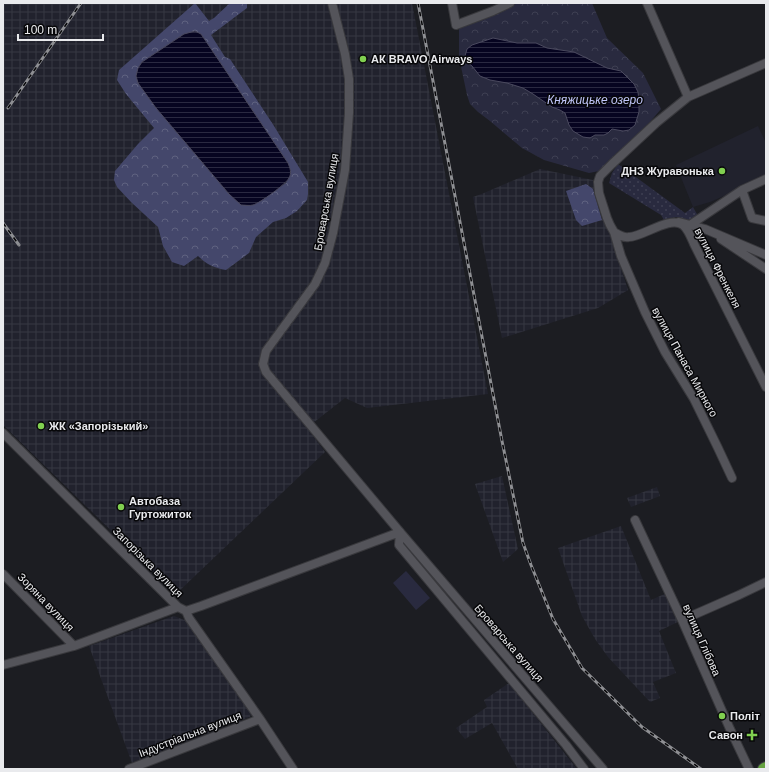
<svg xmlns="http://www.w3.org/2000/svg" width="769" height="772" font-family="Arial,sans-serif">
<defs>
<pattern id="industrial-grid" width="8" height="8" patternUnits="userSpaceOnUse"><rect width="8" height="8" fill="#21222d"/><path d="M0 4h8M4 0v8" fill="none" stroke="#363842"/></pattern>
<pattern id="grass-dots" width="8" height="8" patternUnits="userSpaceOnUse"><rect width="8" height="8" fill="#292a3f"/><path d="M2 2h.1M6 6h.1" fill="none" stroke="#3e3f52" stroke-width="1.8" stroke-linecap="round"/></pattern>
<pattern id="forest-crowns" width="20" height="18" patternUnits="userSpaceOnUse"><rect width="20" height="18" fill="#44476b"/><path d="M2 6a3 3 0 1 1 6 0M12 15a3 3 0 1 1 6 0" fill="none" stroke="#5f6280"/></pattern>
<pattern id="park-crowns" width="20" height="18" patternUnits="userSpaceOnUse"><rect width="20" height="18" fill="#292a3f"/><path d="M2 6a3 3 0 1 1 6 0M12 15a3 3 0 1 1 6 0" fill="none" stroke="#3e3f52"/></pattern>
<pattern id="water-rules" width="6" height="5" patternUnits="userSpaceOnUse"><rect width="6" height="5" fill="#060420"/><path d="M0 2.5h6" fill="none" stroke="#2a2941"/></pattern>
</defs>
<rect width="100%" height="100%" fill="#1c1d22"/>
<path fill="#21222d" d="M758 126 766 143V178L710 202 693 207 676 165Z"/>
<path fill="url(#industrial-grid)" d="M3 3H412L488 394 367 408 345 398 313 423 309 430 325 452 176 594 3 425Z
M540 169 593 180 628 290 598 308 502 338 473 197 484 193Z
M502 476 518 549 503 562 475 484Z
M657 487 660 496 631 507 627 498Z
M621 526 651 600 669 592 682 620 659 631 676 673 653 682 660 698 650 702 608 657 595 639 582 616 558 548Z
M174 616 187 621 251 713 250 717 132 763 89 646Z
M509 683 577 769H518L492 723 465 739 456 728 487 707 484 700Z"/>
<path fill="url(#grass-dots)" d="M618 164 685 213 693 207 698 216 689 221 682 219 676 217 664 220 661 215 609 183 612 173Z"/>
<path fill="url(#forest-crowns)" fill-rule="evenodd" d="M195 3 209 21 214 18 230 3H247V8L211 35 225 57 230 59 274 126 308 182V194L307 200 297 211 286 218 273 222 256 237 249 253 226 270C214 268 206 264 198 256L184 266 172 262 163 246 158 227 131 202 117 187 114 180 115 171 138 144 154 128 126 94 117 80 119 70ZM184 34H201L288 163 291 172 286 183 266 197 253 205 229 194 156 108 138 83V68L142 62Z
M586 184 593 189 602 220 582 226 576 220 566 191Z"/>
<path fill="url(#park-crowns)" d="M517 3H592L607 38 643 73 661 109 637 137 599 171 589 173 544 160 522 148 490 121 478 112 470 104 467 95 459 57V27L502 11Z"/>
<path fill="#292a3f" d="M406 571 430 598 416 610 393 583Z"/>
<path fill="url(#water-rules)" stroke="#4a495e" d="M195 31 201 34 288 163C290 168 292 173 289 178 286 184 260 203 253 205 250 206 244 205 241 205L229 194 156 108 138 83 136 76 138 68 142 62 184 34Z
M493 38 517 43H536L547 48 574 52 607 68 621 71 634 84 638 92 639 101V112L635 125 629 130 623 131 612 129 608 133 604 135H595L590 138 583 137 573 131 569 125 565 113 560 110 552 107 533 94 523 88 507 83 490 80 480 76 472 66 467 62 465 56 467 49 472 45Z"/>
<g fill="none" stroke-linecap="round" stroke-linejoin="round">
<defs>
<path id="minor" d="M332 3 345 54 349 79V113L345 170 333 233 325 263 315 284 266 351 263 364 266 372 400 532 603 769
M452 3 456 25 493 11 510 3
M647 3 688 97
M742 190 752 218 766 221
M679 222 705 229 766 255
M690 225 742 190 766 179
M614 232C619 235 623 238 629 237 643 237 670 215 683 225 688 229 691 237 694 244L766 387
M721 239 766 269
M3 433 178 607 186 611 201 606 400 532
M732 478 718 448 694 399 665 352 645 312 621 256 614 232 610 225 607 218 599 193 598 182 600 176 612 164 656 123 688 97 766 63
M635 520 682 620 730 729 749 769
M400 532 399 545 566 745 584 769
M3 574 74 646
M186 611 189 618 260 719 293 769
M682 620 739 595 766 582
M3 665 74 646 178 607
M129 769 260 719"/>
<path id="highway" d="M764 769 766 768"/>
</defs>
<use href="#minor" stroke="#39393d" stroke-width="10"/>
<use href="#highway" stroke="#39393d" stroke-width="14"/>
<use href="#minor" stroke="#54545a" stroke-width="8"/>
<use href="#highway" stroke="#64a140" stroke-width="12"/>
<defs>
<path id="rail" d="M418 3 502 441 523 543 531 565 553 619 582 668 642 727 701 769
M8 108 81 3
M3 223 19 245"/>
</defs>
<use href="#rail" stroke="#8e8f93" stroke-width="3"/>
<use href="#rail" stroke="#070709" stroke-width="1.5" stroke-dasharray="4.5" stroke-linecap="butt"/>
</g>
<g fill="#81d050" stroke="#070709" stroke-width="1.5">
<circle cx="363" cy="59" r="4"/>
<circle cx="722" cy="171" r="4"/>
<circle cx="41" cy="426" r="4"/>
<circle cx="121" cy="507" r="4"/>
<circle cx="722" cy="716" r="4"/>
<path d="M750 729h4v4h4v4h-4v4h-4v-4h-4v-4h4z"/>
</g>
<g text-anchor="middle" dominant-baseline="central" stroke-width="3" stroke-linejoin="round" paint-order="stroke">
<g font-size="11" font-weight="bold" fill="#e9eaed" stroke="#070709" text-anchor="start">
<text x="371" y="59">АК BRAVO Airways</text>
<text x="714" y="171" text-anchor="end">ДНЗ Журавонька</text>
<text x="49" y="426">ЖК «Запорізький»</text>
<text x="129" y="501">Автобаза<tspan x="129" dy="13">Гуртожиток</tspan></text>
<text x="730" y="716">Політ</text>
<text x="743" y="735" text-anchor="end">Савон</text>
</g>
<g font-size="11" fill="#e9eaed" stroke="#070709">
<text transform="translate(326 202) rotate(-80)">Броварська вулиця</text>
<text transform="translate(718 268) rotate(63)">вулиця Френкеля</text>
<text transform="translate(685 362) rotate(61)">вулиця Панаса Мирного</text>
<text transform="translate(148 562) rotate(45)">Запорізька вулиця</text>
<text transform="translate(46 602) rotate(46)">Зоряна вулиця</text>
<text transform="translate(702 640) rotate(66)">вулиця Глібова</text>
<text transform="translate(509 643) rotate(49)">Броварська вулиця</text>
<text transform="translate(190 734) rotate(-21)">Індустріальна вулиця</text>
</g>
<g font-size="12" font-style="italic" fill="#c1c6fa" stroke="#070709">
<text x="595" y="100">Княжицьке озеро</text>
</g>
</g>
<rect width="769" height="772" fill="none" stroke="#e9eaed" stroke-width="8"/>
<path d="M18 34v6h85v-6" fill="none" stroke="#e9eaed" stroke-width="2"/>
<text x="24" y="34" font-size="12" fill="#e9eaed" stroke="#070709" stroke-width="3" paint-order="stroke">100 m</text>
</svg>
